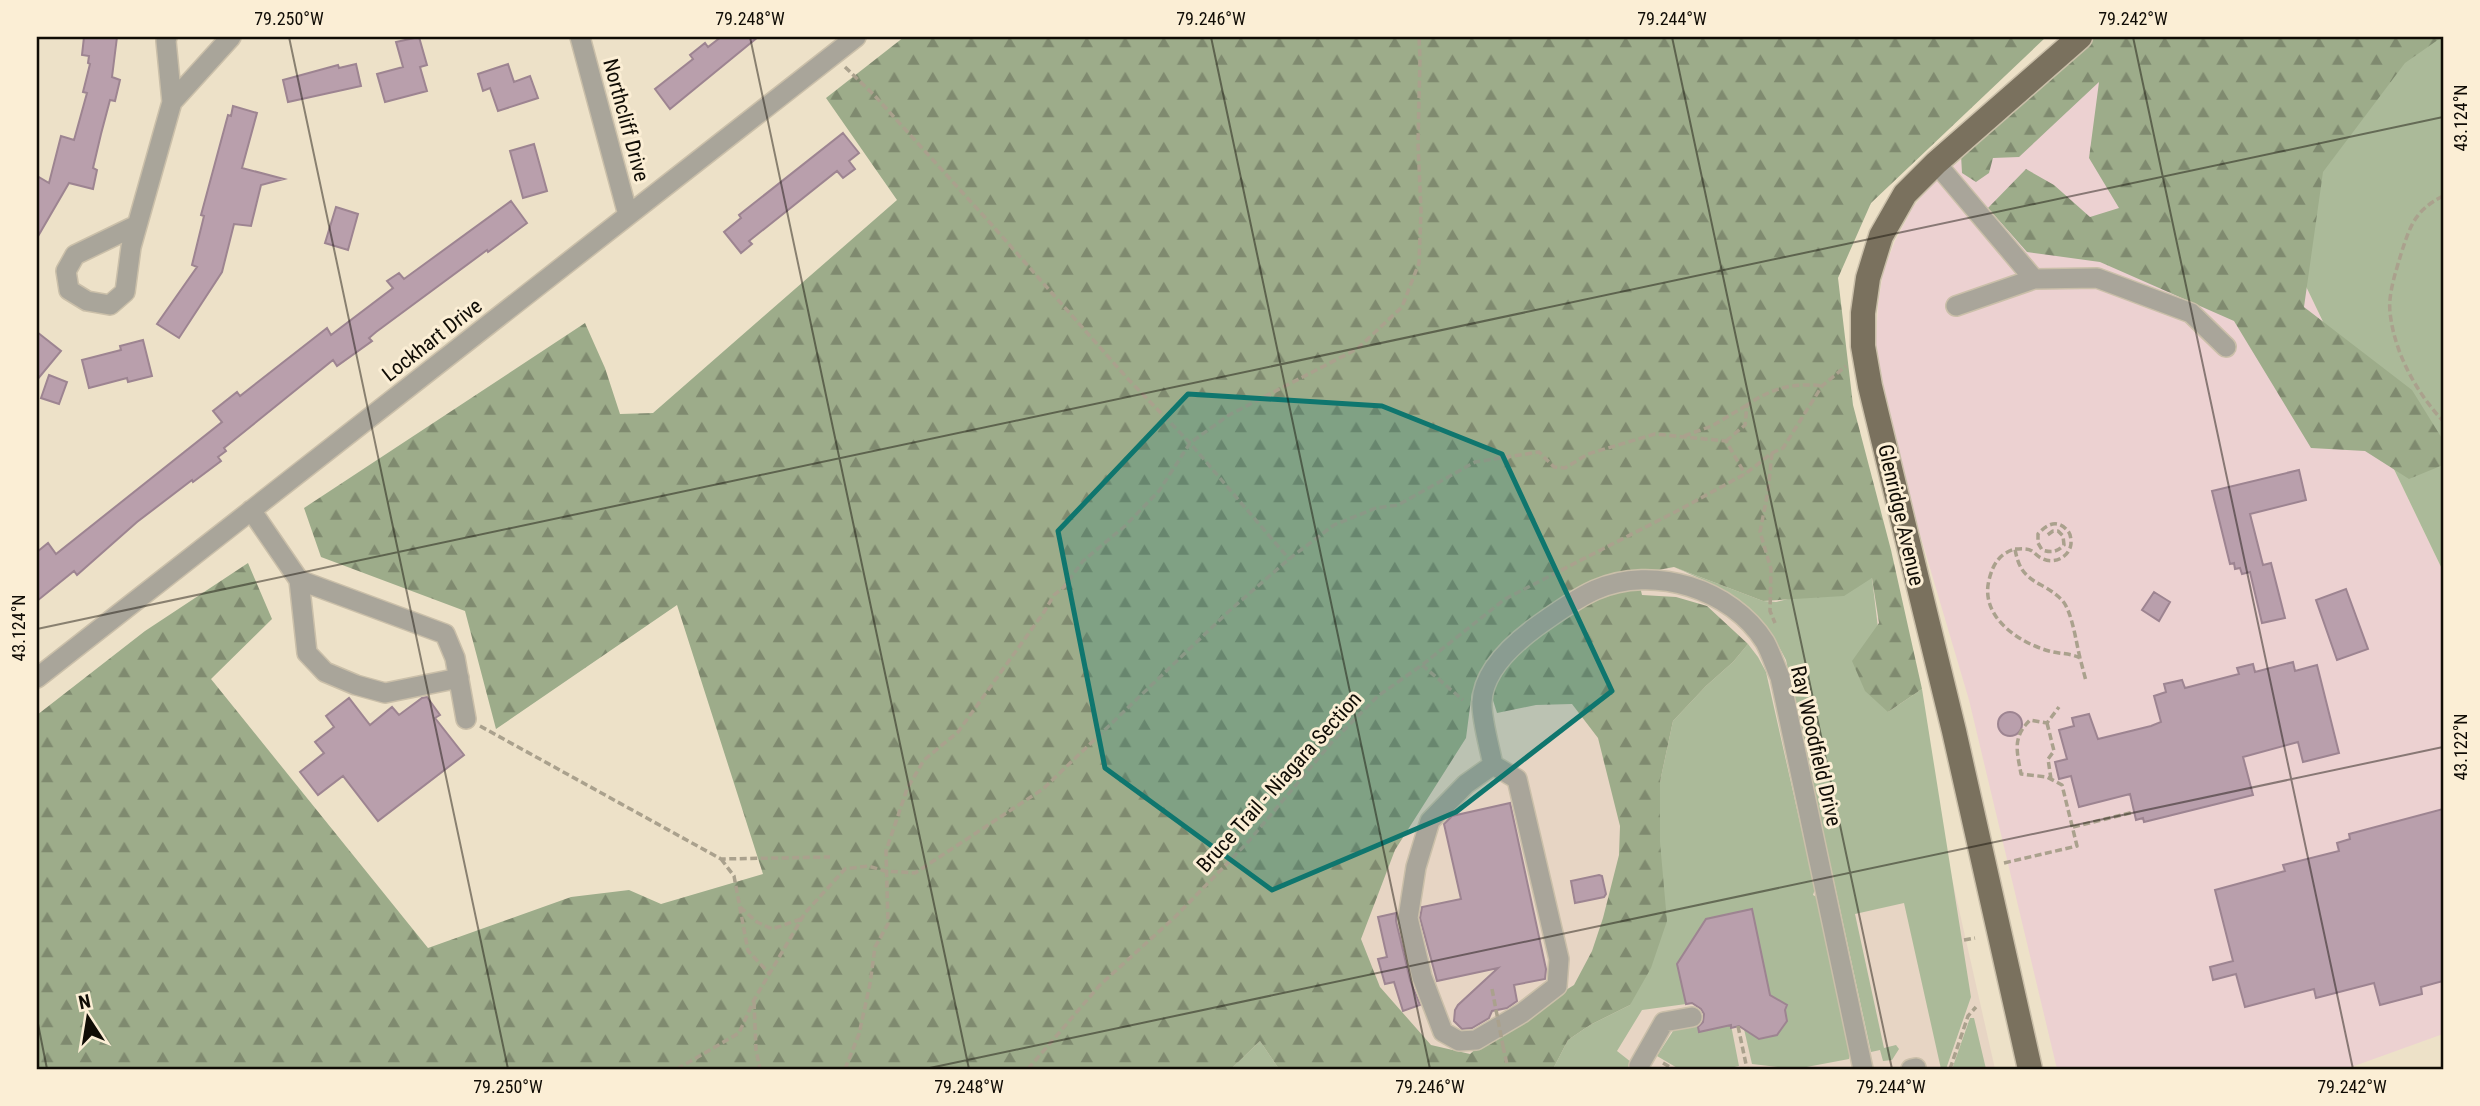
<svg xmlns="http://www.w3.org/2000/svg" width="2480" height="1106" font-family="'Roboto Condensed',sans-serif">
<defs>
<pattern id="forest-firs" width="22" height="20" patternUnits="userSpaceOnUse" patternTransform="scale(1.75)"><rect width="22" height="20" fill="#9dac8a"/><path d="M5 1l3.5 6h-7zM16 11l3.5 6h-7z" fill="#7f8a6f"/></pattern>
</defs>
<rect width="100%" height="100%" fill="#ede1c8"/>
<path fill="#e7d5c4" d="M1662 550 1879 555 1995 1069H1231L1457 663Z"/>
<path fill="#ecd1d1" d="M2107 37H2186L2443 571V1034L2346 1069H2057L1969 700 1914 514 1875 358 1878 305 1883 272 1895 241 1913 207 1932 184Z"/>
<path fill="#abba99" d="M2186 37H2443V571Z
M1674 567 1763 601 1776 602 1872 578 1888 712 1922 689 1971 997 1946 1069H1941L1904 903 1855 914 1884 1048 1896 1045 1899 1049 1892 1060 1883 1061 1880 1050 1871 1052 1786 660C1755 600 1733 593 1674 567Z
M1748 644 1758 657 1766 672 1815 889 1813 895 1817 897 1850 1047 1849 1059 1796 1069 1752 1064 1744 1029 1759 1039 1777 1035 1787 1021 1785 1010 1787 1006 1766 993 1768 986 1752 909 1706 919 1677 964 1686 1004 1642 1010 1617 1051 1631 1062 1632 1069H1553L1568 1040 1590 1025 1630 1005 1660 842V782L1673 721 1706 686 1733 662Z
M1970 1018H1974L1986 1069H1952Z
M1697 1023 1699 1032 1731 1025 1739 1066 1725 1069H1679L1657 1056 1675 1028Z
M1260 1041 1279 1069H1231Z"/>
<path fill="url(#forest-firs)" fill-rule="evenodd" d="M904 37H2046L1871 203 1838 278 1853 405 1891 550 1922 689 1888 712 1865 691 1852 661 1879 623 1872 578 1844 596 1763 601 1674 567 1637 574 1642 595 1676 597 1707 606 1748 644 1733 662 1706 686 1673 721 1660 782V842L1667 921 1651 968 1630 1005 1590 1025 1568 1040 1553 1069H1279L1260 1041 1231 1069H37V715L145 631 248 563 272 619 211 679 428 948 571 897 629 890 661 904 763 874 677 605 496 729 465 611 321 557 304 508 585 323 605 368 620 414 653 413 897 200 826 98ZM1472 692 1492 697 1497 713 1536 705 1572 704 1598 738 1620 826 1619 855 1603 918 1592 951 1574 985 1487 1039 1470 1054 1431 1045 1380 987 1361 939 1395 850 1466 738Z
M2095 37H2442L2405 63 2323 172 2304 307 2412 390 2443 440V465L2409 479 2365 451 2311 448 2234 321 2100 262 2027 252 1988 208 2026 169 2054 185 2090 217 2119 208 2089 158 2099 82 2019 157 1993 158 1989 173 1976 182 1962 173 1961 155Z"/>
<path fill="#b99fac" stroke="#9d8491" stroke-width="2" d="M84 37H117L112 77 120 80 115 101 110 100 101 134 93 168 97 170 93 189 69 183 37 238V176L49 183 61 136 74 140 87 93 83 92 90 64 88 63 89 56 82 55Z
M419 37 427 65 420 67 427 91 385 102 377 74 403 67 396 42Z
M721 37H758L670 109 655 89 693 59 690 55 705 43 708 47Z
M356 64 361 86 288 102 283 80 338 65 339 68Z
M508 64 514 82 530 76 538 98 498 111 490 88 483 91 478 74Z
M233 106 257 113 242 168 284 179 261 185 251 226 234 224 222 272 179 338 157 324 197 267 192 265 204 216 201 215 228 115 231 116Z
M843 133 859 153 849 161 855 169 843 178 837 171 749 241 752 244 741 253 724 232 741 218 739 215Z
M534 144 547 191 523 198 510 151Z
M511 201 527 223 488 252 487 250 376 332 369 338 372 341 337 366 333 360 224 448 226 451 218 457 221 461 193 482 192 480 137 522 77 575 74 571 37 601V552L48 543 56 554 222 422 213 411 237 392 240 396 327 328 331 335 393 288 387 281 399 273 404 279Z
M336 207 358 214 348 250 325 243Z
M37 332 61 351 37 380Z
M143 340 152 376 128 382 127 378 89 388 82 360 121 350 120 346Z
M49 375 67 382 59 404 41 398Z
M2299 470 2306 500 2250 514 2263 565 2271 563 2285 618 2262 623 2250 572 2242 574 2240 568 2235 569 2234 563 2230 564 2212 491Z
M2346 589 2368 649 2337 660 2316 600Z
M2154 592 2170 602 2159 621 2142 610Z
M2293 662 2295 671 2317 665 2339 753 2303 762 2298 742 2243 757 2253 795 2144 822 2143 818 2136 820 2130 794 2079 807 2071 776 2059 779 2055 762 2067 759 2059 730 2074 726 2072 718 2089 714 2098 739 2151 726 2161 722 2154 696 2166 692 2164 684 2182 680 2185 688 2239 674 2237 668 2253 664 2255 672Z
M427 697 440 715 435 718 464 755 378 821 343 776 318 795 300 772 324 753 315 742 334 727 326 716 349 698 370 725 392 707 399 715 422 698Z
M1998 724a12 12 0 1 1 24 0a12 12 0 1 1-24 0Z
M1510 803 1546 969 1545 979 1514 985 1517 1001 1507 1008 1492 1011 1489 1018 1472 1028 1462 1029 1454 1021 1455 1010 1458 1005 1498 968 1437 981 1420 918 1422 907 1461 899 1444 824 1452 816Z
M2443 809V981L2421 987 2422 994 2380 1005 2374 983 2316 998 2314 989 2245 1007 2236 974 2213 980 2210 967 2233 961 2215 890 2285 871 2283 865 2339 851 2337 843 2350 839 2349 834Z
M1599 875 1602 876 1606 894 1604 897 1575 903 1571 881Z
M1752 909 1770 995 1787 1005 1785 1010 1787 1021 1777 1035 1759 1039 1739 1026 1731 1028V1025L1699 1032 1698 1027 1703 1022 1704 1014 1701 1009 1692 1003 1686 1004 1677 964 1706 919Z
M1396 913V921L1410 980 1420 1005 1403 1011 1394 982 1385 984 1378 959 1387 957 1378 917Z"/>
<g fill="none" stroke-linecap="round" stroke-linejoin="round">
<defs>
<path id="minor" d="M580 37 628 215
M172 102 231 37
M1936 163 2034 279 2097 278 2191 313 2226 347
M137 225 75 255 66 271 69 290 87 301 110 305 125 292 131 247 172 102 166 41 167 37
M1956 306 2034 279
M251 510 299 580 445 634 455 658 466 719
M299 580 307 653 325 672 356 685 385 693 459 678
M37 678 856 37
M1493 765C1490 749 1481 718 1482 702 1483 671 1513 644 1536 627 1554 614 1575 599 1595 590 1653 564 1732 589 1765 642 1771 653 1775 666 1780 677L1863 1069
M1493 765 1517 779 1559 959 1557 986 1522 1013 1476 1040 1459 1041 1443 1032 1422 977 1408 918 1416 867 1430 821 1466 784Z
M1640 1069 1639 1066 1664 1022 1692 1017
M1911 1069 1916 1068"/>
<path id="major" d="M2030 1069 1954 731 1870 386 1863 346V313L1868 278 1881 236 1905 194 1936 163 2080 37"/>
</defs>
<use href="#minor" stroke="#cabfa9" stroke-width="22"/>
<use href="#major" stroke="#cabfa9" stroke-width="27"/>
<path stroke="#aaa18d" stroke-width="3.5" stroke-dasharray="7 3.5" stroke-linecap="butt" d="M845 67 874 95 991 224 1127 378 1190 443 1289 559
M2443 196C2415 210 2410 226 2401 254 2396 271 2388 294 2390 312 2394 352 2416 392 2443 421
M1684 436 1712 426 1747 405
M1726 441 1745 425 1747 405C1770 389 1794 382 1822 386
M1772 453 1768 491 1760 532 1771 569 1770 611 1775 623
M2015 549C2021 549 2027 548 2032 551 2035 553 2037 556 2041 558 2053 565 2069 558 2071 544 2071 539 2071 533 2066 529 2056 519 2046 525 2038 534V543L2042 550C2052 553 2057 552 2064 545L2063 536 2058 531H2053L2046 536
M2080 658C2076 642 2072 611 2062 600 2041 579 2021 585 2015 549 1999 554 1993 564 1989 580 1980 616 2017 642 2049 651 2059 654 2071 653 2080 658L2086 681
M1422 665 1463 700
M2047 723 2054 751 2048 759 2051 779
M480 726 721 859 830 857
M2073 827 2134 812
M721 859 734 876 748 951 769 973
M2004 863 2077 846 2062 785 2047 777 2021 774C2017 751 2012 738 2030 720L2047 723 2059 707
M740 907 757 922 772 929 801 919
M1964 940 1975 938
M754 1002 756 1050 760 1069
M1738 1026 1747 1069
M1503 1046 1508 1069
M1663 1063 1673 1069
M677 1069 739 1033 754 1000 805 913 845 869 868 866 885 871 915 873 1043 789 1228 612 1289 559 1334 525 1376 508 1398 505 1475 462 1539 452 1554 467 1565 468 1588 454 1655 434 1726 441 1745 474
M845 1069 859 1034 870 984 875 947 888 924 886 851 907 789 924 760 958 732 1044 612 1054 595 1064 587 1083 561 1125 526 1159 491 1190 443 1229 415 1357 349 1402 307 1419 263 1421 211 1418 143 1420 58 1419 37
M1028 1069 1100 985 1175 917 1248 842 1332 742 1378 696 1422 665 1505 599 1677 511 1745 474 1772 453 1783 448 1822 386 1846 366
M1950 1069 1968 1016 1976 1007"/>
<use href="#minor" stroke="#a9a59a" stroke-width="19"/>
<use href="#major" stroke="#7a715e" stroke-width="24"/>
<path stroke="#aaa18d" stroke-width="3.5" stroke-dasharray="7 3.5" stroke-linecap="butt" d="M1492 989 1503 1046"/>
</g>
<path fill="#0f766e" fill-opacity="0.2" stroke="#0f766e" stroke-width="5" stroke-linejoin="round" d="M1188 394 1382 406 1502 454 1612 691 1456 812 1272 890 1105 768 1058 531Z"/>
<path fill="none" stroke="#100c05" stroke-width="2" stroke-opacity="0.45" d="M289 37 508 1069M750 37 969 1069M1211 37 1430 1069M1672 37 1892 1069M2133 37 2353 1069M37 629 2443 117M37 1019 47 1069M925 1069 2443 747"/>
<g text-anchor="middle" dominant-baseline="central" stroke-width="6" stroke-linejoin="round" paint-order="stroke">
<g font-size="21" fill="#100c05" stroke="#fbeed5">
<text transform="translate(626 120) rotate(75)">Northcliff Drive</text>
<text transform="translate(432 340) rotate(-38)">Lockhart Drive</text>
<text transform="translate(1901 515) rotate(77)">Glenridge Avenue</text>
<text transform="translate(1816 746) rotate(77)">Ray Woodfield Drive</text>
<text transform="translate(1279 782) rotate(-48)">Bruce Trail - Niagara Section</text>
</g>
</g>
<rect width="2480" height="1106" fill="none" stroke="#fbeed5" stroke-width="77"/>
<g transform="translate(88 1018) rotate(348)" stroke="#fbeed5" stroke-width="5" paint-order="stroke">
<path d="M0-5L12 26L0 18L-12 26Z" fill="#100c05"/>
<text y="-10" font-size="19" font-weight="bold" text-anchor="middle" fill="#100c05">N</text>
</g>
<rect x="38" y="38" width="2404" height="1030" fill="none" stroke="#100c05" stroke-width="2.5"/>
<g font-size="18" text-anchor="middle" fill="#100c05">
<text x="289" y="25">79.250°W</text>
<text x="750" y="25">79.248°W</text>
<text x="1211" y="25">79.246°W</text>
<text x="1672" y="25">79.244°W</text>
<text x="2133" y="25">79.242°W</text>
<text transform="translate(2461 118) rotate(-90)" y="6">43.124°N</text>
<text transform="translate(19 628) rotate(-90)" y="6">43.124°N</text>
<text transform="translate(2461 747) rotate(-90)" y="6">43.122°N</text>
<text x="508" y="1093">79.250°W</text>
<text x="969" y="1093">79.248°W</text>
<text x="1430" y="1093">79.246°W</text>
<text x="1891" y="1093">79.244°W</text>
<text x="2352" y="1093">79.242°W</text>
</g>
</svg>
